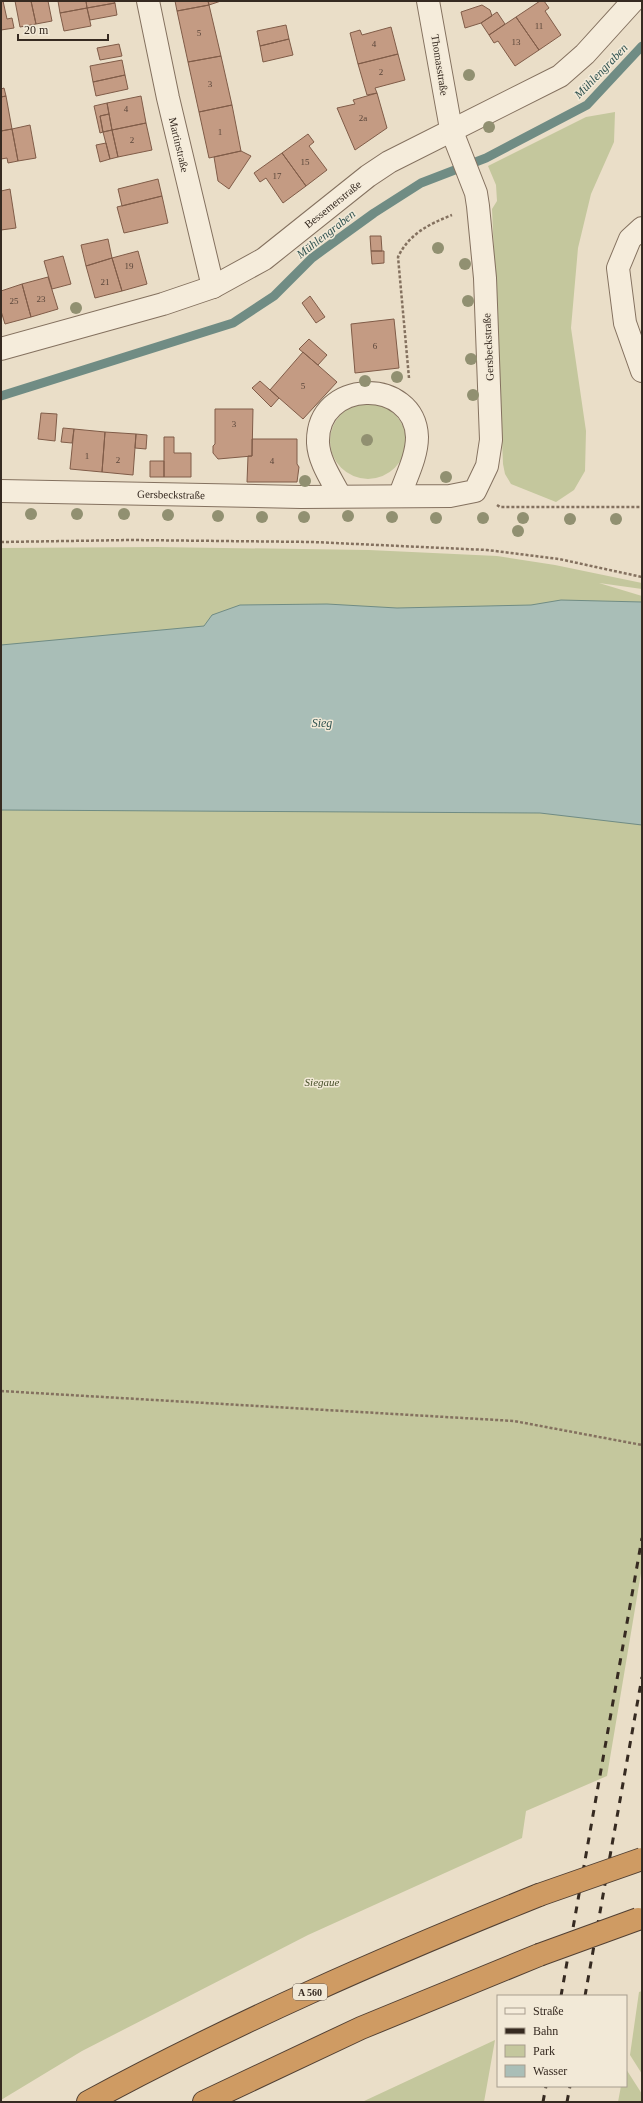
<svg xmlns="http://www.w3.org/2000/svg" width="643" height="2103" font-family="Georgia,serif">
<rect width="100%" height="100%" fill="#eadec8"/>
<path fill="#c4c79d" d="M615 112 614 142 591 194 578 248 571 328 586 431 585 471 574 490 556 502 511 484 505 474 503 464 492 209 497 201 496 185 488 166 586 117Z
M330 441a38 38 0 1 1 76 0a38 38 0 1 1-76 0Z
M157 547 369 550 497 556 555 565 642 583V589L599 583 642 596V1567L607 1776 526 1811 522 1838 308 1935 82 2051 1 2100V548Z
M642 1991V2074L630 2055 639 1992Z
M495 2040 484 2102H362Z
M626 2069 642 2094V2102H618L621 2086H626Z"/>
<path fill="#a9beb7" stroke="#708c84" d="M561 600 642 602V825L540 813 1 810V645L204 626 212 615 240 605 327 604 397 608 531 605Z"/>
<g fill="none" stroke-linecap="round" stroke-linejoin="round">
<path stroke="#708c84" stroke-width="9" d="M1 396 233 323 274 296 312 258 374 213 421 183 486 158 587 105 642 46"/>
</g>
<path fill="#c49b83" stroke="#805c48" d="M1 1H3L7 19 12 18 14 28 1 30Z
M15 1H31L36 24 20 27Z
M31 1H48L52 21 36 24Z
M58 1H86L87 8 60 13Z
M86 1H114L115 3 87 8Z
M175 1H208L209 5 177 11Z
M208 1H221L209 5Z
M540 1H544L549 8 545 11 561 35 539 50 516 17Z
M115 3 117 15 90 20 87 8Z
M209 5 221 56 188 62 177 11Z
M482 5 490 10 492 16 481 23 465 28 461 12Z
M87 8 91 26 64 31 60 13Z
M497 12 505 24 489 35 481 23Z
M516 17 539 50 515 66 498 41 494 43 489 35Z
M286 25 289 39 260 46 257 31Z
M391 27 398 54 358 64 350 33 360 30 362 35Z
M289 39 293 55 263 62 260 46Z
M119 44 122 56 100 60 97 48Z
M398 54 405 80 375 88 377 93 367 95 358 64Z
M221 56 232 105 199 112 188 62Z
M122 60 125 75 93 82 90 66Z
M125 75 128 89 96 96 93 82Z
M4 88 6 96 1 97V89Z
M377 93 387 128 355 150 337 108 355 104 353 100Z
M6 96 12 129 1 131V97Z
M141 96 146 123 112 130 107 103Z
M107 103 109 114 100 116 103 132 100 133 94 106Z
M232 105 241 151 209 158 199 112Z
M109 114 112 130 103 132 100 116Z
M146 123 152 150 118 157 112 130Z
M30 125 36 158 18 161 12 129Z
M12 129 18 161 8 163 7 158 1 159V131Z
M112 130 118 157 110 159 103 132Z
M308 134 314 142 309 146 327 170 306 186 282 153Z
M106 143 110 159 100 162 96 145Z
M241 151 251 156 229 189 218 181 214 157Z
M282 153 306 186 283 203 266 178 260 182 254 173Z
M158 179 162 196 122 206 118 189Z
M10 189 16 228 1 230V191Z
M162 196 168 223 124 233 117 207Z
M370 236H381L382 251H371Z
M108 239 112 258 86 266 81 245Z
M138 251 147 284 122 291 112 258Z
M371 251H384V263L372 264Z
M63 256 71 284 52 289 44 261Z
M112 258 122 291 95 298 86 266Z
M48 277 58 309 31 317 22 284Z
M22 284 31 317 5 324 1 311V291Z
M310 296 325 317 316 323 302 303Z
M394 319 399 368 355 373 351 324Z
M309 339 327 355 318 365 299 349Z
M303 352 337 382 303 419 270 390Z
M260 381 279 398 271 407 252 388Z
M215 409H253L252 456 218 459 213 453V446L215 444Z
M41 413 57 414 55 441 38 439Z
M63 428 74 429 72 443 61 442Z
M74 429 105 432 102 472 70 469Z
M105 432 136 434 133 475 102 472Z
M136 434 147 435 146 449 135 448Z
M164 437H174V453H191V477H164Z
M252 439H297V464L299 467 297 482H247L248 456H252Z
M150 461H164V477H150Z"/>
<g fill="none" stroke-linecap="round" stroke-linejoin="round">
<defs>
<g id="minor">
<path id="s1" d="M148 1 168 98 213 287"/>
<path d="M642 228 630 239 618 268 625 323 642 371"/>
<path id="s2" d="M1 349 163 304 213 287 264 259 368 176 389 162 560 76 585 54 633 1"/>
<path id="s3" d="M1 491 301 497 450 496 475 491 487 466 491 440 485 278 478 206 476 193 451 129 428 1"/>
<path d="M340 496C332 480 319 462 318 443 316 378 415 377 417 437 417 457 406 477 400 495"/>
</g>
<path id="highway" d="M88 2102C234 2023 385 1957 539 1895
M204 2102 361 2028 539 1955"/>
</defs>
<use href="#minor" stroke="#84715f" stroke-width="24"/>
<use href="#highway" stroke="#524033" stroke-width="24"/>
<path stroke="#84715f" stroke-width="2.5" stroke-dasharray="3 2" stroke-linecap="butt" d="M409 378 398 257C409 234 429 224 452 215
M497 505 500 507H642
M1 542 132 540 313 542 487 550 559 559 642 577
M1 1391 514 1421 642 1445"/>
<use href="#minor" stroke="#f5ecdb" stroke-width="22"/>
<use href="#highway" stroke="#cf9b63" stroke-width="22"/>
<path stroke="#362a21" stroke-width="3" stroke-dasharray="7 7" stroke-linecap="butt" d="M561 1996 642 1538
M585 1996 642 1677
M543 2102 546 2086
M567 2102 570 2086"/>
<defs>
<path id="highway-bridge" d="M539 1895 642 1859
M539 1955 638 1919"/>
</defs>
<use href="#highway-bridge" stroke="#524033" stroke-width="24" stroke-linecap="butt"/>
<use href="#highway-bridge" stroke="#cf9b63" stroke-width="22"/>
</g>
<g fill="#919071">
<circle cx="469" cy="75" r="6"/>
<circle cx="489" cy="127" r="6"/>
<circle cx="438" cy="248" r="6"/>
<circle cx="465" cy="264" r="6"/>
<circle cx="468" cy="301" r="6"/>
<circle cx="76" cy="308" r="6"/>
<circle cx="471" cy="359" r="6"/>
<circle cx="397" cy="377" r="6"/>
<circle cx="365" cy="381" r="6"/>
<circle cx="473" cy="395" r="6"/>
<circle cx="367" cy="440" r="6"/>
<circle cx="446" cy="477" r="6"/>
<circle cx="305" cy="481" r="6"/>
<circle cx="31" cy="514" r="6"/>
<circle cx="77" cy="514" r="6"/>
<circle cx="124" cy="514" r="6"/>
<circle cx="168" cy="515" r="6"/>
<circle cx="218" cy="516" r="6"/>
<circle cx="348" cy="516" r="6"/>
<circle cx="262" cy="517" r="6"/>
<circle cx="304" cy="517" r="6"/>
<circle cx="392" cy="517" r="6"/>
<circle cx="436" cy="518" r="6"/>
<circle cx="483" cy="518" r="6"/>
<circle cx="523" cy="518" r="6"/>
<circle cx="570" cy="519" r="6"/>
<circle cx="616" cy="519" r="6"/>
<circle cx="518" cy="531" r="6"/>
</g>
<g text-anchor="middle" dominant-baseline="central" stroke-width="3" stroke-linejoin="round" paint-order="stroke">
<g font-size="9" fill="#5a463a">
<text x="539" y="26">11</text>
<text x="199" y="33">5</text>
<text x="516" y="42">13</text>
<text x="374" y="44">4</text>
<text x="381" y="72">2</text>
<text x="210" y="84">3</text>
<text x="126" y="109">4</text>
<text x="363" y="118">2a</text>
<text x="220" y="132">1</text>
<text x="132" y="140">2</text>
<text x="305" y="162">15</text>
<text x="277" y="176">17</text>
<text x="129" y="266">19</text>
<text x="105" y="282">21</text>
<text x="41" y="299">23</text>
<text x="14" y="301">25</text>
<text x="375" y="346">6</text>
<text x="303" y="386">5</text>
<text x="234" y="424">3</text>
<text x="87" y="456">1</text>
<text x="118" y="460">2</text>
<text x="272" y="461">4</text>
</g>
<rect fill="#f2e9d7" stroke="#6e6358" stroke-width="1" x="293" y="1984" width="34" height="16" rx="3"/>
<g font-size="10" font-weight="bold" fill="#362a21">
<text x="310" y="1992">A 560</text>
</g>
<g font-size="11" fill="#362a21" stroke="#f2e9d7">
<text transform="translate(440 65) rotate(81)">Thomasstraße</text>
<text stroke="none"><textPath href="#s1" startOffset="147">Martinstraße</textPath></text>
<text stroke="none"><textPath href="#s2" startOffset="367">Bessemerstraße</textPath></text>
<text transform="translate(488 347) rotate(-93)">Gersbeckstraße</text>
<text stroke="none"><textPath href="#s3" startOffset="170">Gersbeckstraße</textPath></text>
</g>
<g font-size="11" font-style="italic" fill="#48502a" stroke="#f2e9d7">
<text x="322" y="1082">Siegaue</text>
</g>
<g font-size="12" font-style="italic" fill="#325451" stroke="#f2e9d7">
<text transform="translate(601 71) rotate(-46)">Mühlengraben</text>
<text transform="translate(326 234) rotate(-38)">Mühlengraben</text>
<text x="322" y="723">Sieg</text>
</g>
</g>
<rect width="643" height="2103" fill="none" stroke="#362a21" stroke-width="4"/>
<rect x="497" y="1995" width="130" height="92" fill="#f2e9d7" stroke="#a79d8e"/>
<rect x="505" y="2008" width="20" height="6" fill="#f5ecdb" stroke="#a79d8e"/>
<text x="533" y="2015" font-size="12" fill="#362a21">Straße</text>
<rect x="505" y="2028" width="20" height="6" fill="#362a21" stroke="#a79d8e"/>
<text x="533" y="2035" font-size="12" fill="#362a21">Bahn</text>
<rect x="505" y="2045" width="20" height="12" fill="#c4c79d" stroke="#a79d8e"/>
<text x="533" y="2055" font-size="12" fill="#362a21">Park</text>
<rect x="505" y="2065" width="20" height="12" fill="#a9beb7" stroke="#a79d8e"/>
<text x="533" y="2075" font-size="12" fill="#362a21">Wasser</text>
<path d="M18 34v6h90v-6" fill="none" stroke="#362a21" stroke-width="2"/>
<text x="24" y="34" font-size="12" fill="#362a21" stroke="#f2e9d7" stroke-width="3" paint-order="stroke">20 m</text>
</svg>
